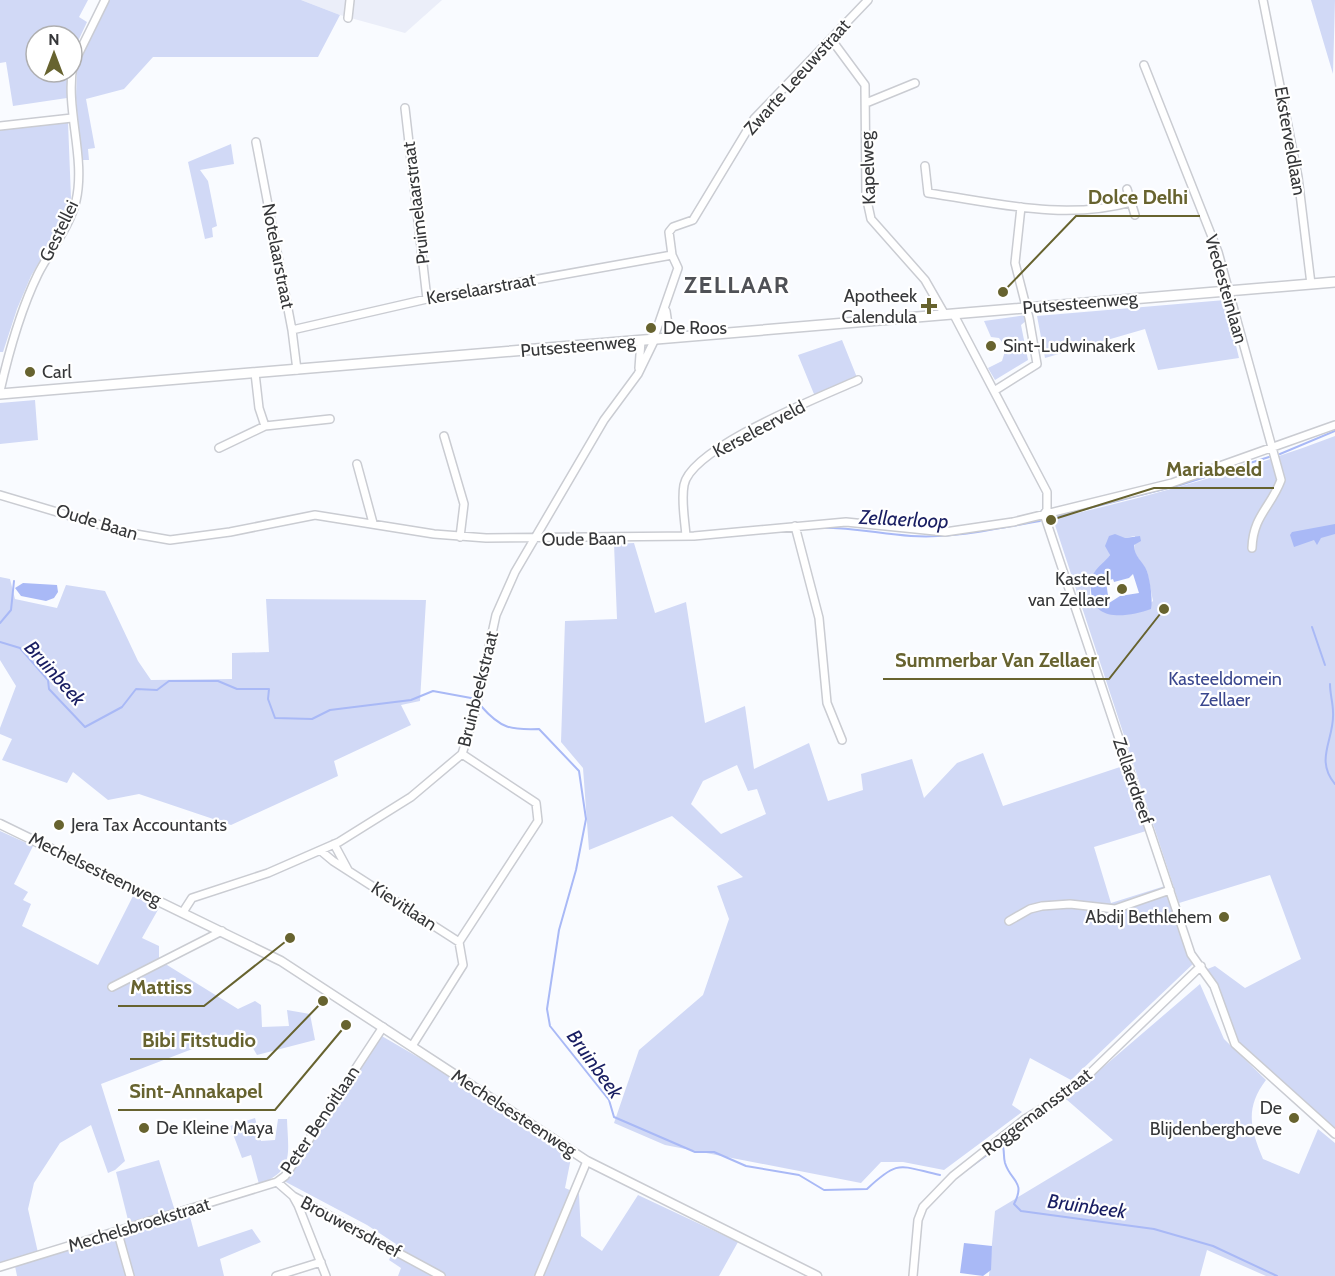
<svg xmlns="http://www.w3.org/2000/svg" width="1335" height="1276" font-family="Cabin,sans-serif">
<rect width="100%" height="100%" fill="#f9fbff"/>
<path fill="#ebeef9" d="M301 0H442L405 33 340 15Z"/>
<path fill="#d1d9f6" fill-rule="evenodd" d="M0 0H88L79 17 87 22 72 54V36H36V72H68L67 98 13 106 6 62 0 63Z
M108 0H301L340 15 318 57H153L124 89 86 99 95 148 88 149 89 160H81L76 98 77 66Z
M1311 0H1335L1333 74Z
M68 122 71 198 54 237 31 276 17 309 3 352H0V128Z
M231 144 234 164 200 170 208 181 217 226 212 228 213 237 205 239 188 162Z
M1225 300 1239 358 1158 370 1145 329 1045 358 1037 316Z
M1026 315 1027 320 1021 325 1028 360 995 380 988 368 1002 361 1006 348 999 338 991 337 984 321Z
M842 340 858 380 816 399 798 355Z
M35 400 38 440 0 444V403Z
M1335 436V1129L1237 1040 1205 970 1215 966 1245 988 1301 959 1270 875 1179 903 1053 519C1149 496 1243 471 1335 436ZM1135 536 1134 552 1147 571 1153 601C1128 623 1116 614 1090 598V584L1110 555 1109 551 1125 538Z
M634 543 655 613 686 602 705 723 745 706 754 769 809 743 828 801 863 790 861 774 912 759 924 798 957 763 983 753 1003 806 1123 766 1146 831 1094 847 1111 903 1165 886 1194 963 1071 1080 1030 1058 1012 1105 1022 1112 944 1170 903 1162H881L861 1183 665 1145 614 1123 639 1050 703 995 729 919 717 886 743 877 672 816 589 850 583 768 561 742 565 621 617 619 614 544ZM737 765 748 791 757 789 766 814 721 834 691 804 703 781Z
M0 577 10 579 15 599 57 608 66 585 105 591 138 661 151 680 232 679V653L269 652 266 599 426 600 420 701 401 705 411 725 334 761 338 776 231 825 139 794 108 800 73 772 67 783 2 760 12 739 0 734V728L16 686 0 660Z
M0 831 33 846 14 884 28 892 23 900 31 904 22 926 98 965 133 896 159 908 142 938 159 946V960L238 1009 255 1001 261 1005 262 1027 289 1026 287 1010 310 1014 315 1040 257 1055 242 1030 101 1084 125 1161 115 1170 108 1173 91 1125 60 1143 34 1183 28 1209 39 1257 131 1232 116 1172 159 1160 175 1211 179 1216 189 1213 198 1247 252 1229 261 1242 220 1259 224 1276H17L15 1266 0 1270Z
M1200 984 1224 1039 1266 1080C1245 1108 1250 1128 1263 1159L1299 1174 1318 1129 1335 1143V1276H1266L1207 1250 1200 1276H989L995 1211 1113 1140 1066 1099Z
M380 1035 435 1067 571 1158 565 1188 579 1194 581 1236 602 1251 638 1195 738 1242 719 1276H398L401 1268 389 1260 396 1244 367 1225 284 1181Z
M255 1118 261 1141 275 1140 278 1119H287C288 1152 295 1171 259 1184L251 1155 242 1158 230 1126Z"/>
<path fill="#a9b9f6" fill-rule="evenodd" d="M1335 524V534L1321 538 1317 545 1314 540 1294 547 1290 535 1292 532Z
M1115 534 1125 538 1140 536 1141 541 1134 545C1134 557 1143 561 1147 571 1150 581 1153 599 1151 609 1128 617 1093 623 1091 591 1090 585 1090 578 1094 573 1098 566 1105 562 1110 555L1105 546 1109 536ZM1133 574 1139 593 1120 596 1109 603 1106 581 1113 579 1114 582 1129 578Z
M23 583 57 585 58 592 54 598 46 601 21 596 15 588Z
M964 1243 992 1246 991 1270 983 1276 960 1273Z"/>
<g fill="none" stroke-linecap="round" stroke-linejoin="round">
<path stroke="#a9b9f6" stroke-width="2" d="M1280 454 1335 431
M1050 518 1180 485 1269 457
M814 528C847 526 879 534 911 536 955 539 998 528 1040 521
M0 623 11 610 14 581
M1312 627 1325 665
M0 642 20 648 48 680 49 689 85 727 122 707 136 689 157 690 169 681H218L237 689H269L268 699 275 718 312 719 330 710 411 700 433 691 471 698
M1330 684C1330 694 1333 703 1333 712 1335 739 1314 759 1335 784
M481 706C501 729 511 730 539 729L579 771 586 819 576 870 559 930 547 1009 550 1026 609 1100 614 1117 695 1152H714L746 1166 799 1175 824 1190 867 1189C899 1159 899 1166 940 1175
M954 1179 1002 1144C1005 1150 1003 1156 1005 1163 1011 1182 1026 1181 1014 1204L1021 1211 1154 1229 1213 1246 1277 1276"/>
<defs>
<path id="minor" d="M1263 0 1298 177 1311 284
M348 18 350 0
M831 39 865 85 866 196 871 219 925 280 945 315
M1144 65 1218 252 1281 480C1271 507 1253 516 1252 548
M866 103 915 83
M405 108 427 299
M0 126 72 118
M256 142 292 330 297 370
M925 166 928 193C997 203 1064 221 1132 202
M1127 189 1135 215
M666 311 670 338
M954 315 1047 492V510L1044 514 1191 954 1214 986 1235 1044 1335 1134
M292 330 427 299 672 255
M653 340 678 268 672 255 669 232 673 227 693 220 754 119 868 0
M639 368 641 341
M255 373 259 408 265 426
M0 391C9 351 20 311 38 274 50 250 70 227 76 201 86 157 65 110 73 65L105 0
M994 391 1037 364 1029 318 1015 263 1021 207
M444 436 464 504 460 537
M219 448 265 426 330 419
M357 464 373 523
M0 495 124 532 170 540 230 532 315 515 434 534 486 538 694 536 846 522 945 532 1013 522 1172 483 1335 425
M795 526 819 618 827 703 842 740
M686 536C685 521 681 501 684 485 691 447 823 396 858 380
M334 844 348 870
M321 851 333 861 459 942
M183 912 192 898 268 873 339 842 411 797 462 754 474 716 496 615 515 572 604 420 638 374 655 339
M1009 921 1030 909 1042 906 1070 904 1115 909 1170 890
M112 987 222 931
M412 1046 463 965 459 942 538 821 536 803 462 754
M277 1182 293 1196 298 1205 326 1276
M293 1196 441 1276
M121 1231 119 1237 130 1276
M0 1267 277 1182 285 1176 383 1027
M276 1276 321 1262
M539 1276 587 1161
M913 1276 918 1220 923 1207 953 1176 1025 1119 1064 1095 1084 1079 1201 966"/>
<path id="tertiary" d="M0 824 281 961 587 1161 817 1276"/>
<path id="secondary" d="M0 394 1335 282"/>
</defs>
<use href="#minor" stroke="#caccd2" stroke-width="10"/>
<use href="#tertiary" stroke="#caccd2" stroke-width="11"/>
<use href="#secondary" stroke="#caccd2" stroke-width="12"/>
<use href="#minor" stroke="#fff" stroke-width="7"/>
<use href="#tertiary" stroke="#fff" stroke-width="8"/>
<use href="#secondary" stroke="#fff" stroke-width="9"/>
</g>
<g fill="#67632f" stroke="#fff" stroke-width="2">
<path d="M926 297h6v6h6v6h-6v6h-6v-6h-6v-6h6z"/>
<circle cx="651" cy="328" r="6"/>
<circle cx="991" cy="346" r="6"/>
<circle cx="30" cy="372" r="6"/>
<circle cx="1122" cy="589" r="6"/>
<circle cx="59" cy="825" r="6"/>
<circle cx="1224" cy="917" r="6"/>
<circle cx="1294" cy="1118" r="6"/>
<circle cx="144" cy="1128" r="6"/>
</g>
<g text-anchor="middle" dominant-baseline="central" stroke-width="4.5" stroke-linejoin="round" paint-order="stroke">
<g font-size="18" fill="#363739" stroke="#fff">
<text transform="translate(797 77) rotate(-48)">Zwarte Leeuwstraat</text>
<text transform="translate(1290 141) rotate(80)">Eksterveldlaan</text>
<text transform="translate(868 168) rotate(-92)">Kapelweg</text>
<text transform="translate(416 203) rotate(-97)">Pruimelaarstraat</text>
<text transform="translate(59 231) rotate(-64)">Gestellei</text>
<text transform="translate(278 256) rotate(79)">Notelaarstraat</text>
<text transform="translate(481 289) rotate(-10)">Kerselaarstraat</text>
<text transform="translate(1226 289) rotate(74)">Vredesteinlaan</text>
<text transform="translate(1080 303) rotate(-5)">Putsesteenweg</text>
<text transform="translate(578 346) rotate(-5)">Putsesteenweg</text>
<text transform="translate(759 429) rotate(-28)">Kerseleerveld</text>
<text transform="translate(97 522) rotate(17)">Oude Baan</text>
<text transform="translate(584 539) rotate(-1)">Oude Baan</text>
<text transform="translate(478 689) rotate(-76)">Bruinbeekstraat</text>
<text transform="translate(1133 781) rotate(71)">Zellaerdreef</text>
<text transform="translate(95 869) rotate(26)">Mechelsesteenweg</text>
<text transform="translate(404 906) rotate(33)">Kievitlaan</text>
<text transform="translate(1037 1112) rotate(-37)">Roggemansstraat</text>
<text transform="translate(514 1113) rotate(33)">Mechelsesteenweg</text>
<text transform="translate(320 1120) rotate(-56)">Peter Benoitlaan</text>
<text transform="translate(139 1225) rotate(-17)">Mechelsbroekstraat</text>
<text transform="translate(351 1227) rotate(28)">Brouwersdreef</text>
</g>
<g font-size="18" fill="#363739" stroke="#fff" text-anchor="start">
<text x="917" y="296" text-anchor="end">Apotheek<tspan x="917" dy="21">Calendula</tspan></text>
<text x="663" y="328">De Roos</text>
<text x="1003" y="346">Sint-Ludwinakerk</text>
<text x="42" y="372">Carl</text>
<text x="1110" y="579" text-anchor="end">Kasteel<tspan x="1110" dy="21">van Zellaer</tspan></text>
<text x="71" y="825">Jera Tax Accountants</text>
<text x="1212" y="917" text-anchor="end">Abdij Bethlehem</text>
<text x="1282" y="1108" text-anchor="end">De<tspan x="1282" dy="21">Blijdenberghoeve</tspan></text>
<text x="156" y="1128">De Kleine Maya</text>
</g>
<g font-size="18" fill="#3a478e" stroke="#fff">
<text x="1225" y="679">Kasteeldomein<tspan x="1225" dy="21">Zellaer</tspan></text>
</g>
<g font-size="20" font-style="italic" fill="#191e62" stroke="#fff">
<text transform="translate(904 519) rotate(3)">Zellaerloop</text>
<text transform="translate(55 673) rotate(48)">Bruinbeek</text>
<text transform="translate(595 1064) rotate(54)">Bruinbeek</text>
<text transform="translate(1087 1206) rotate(8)">Bruinbeek</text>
</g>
<g font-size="24" font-weight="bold" letter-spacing="1.5" fill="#4f5156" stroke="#fff">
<text x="737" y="284">ZELLAAR</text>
</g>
</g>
<path fill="none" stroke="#67632f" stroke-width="2" d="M1003 292L1076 216H1200M1051 520L1154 488H1274M1164 609L1109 679H883M290 938L204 1006H118M323 1001L267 1059H130M346 1025L275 1110H118"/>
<g fill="#67632f" stroke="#fff" stroke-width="2">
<circle cx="1003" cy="292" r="6"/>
<circle cx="1051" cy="520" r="6"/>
<circle cx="1164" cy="609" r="6"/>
<circle cx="290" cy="938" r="6"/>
<circle cx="323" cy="1001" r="6"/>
<circle cx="346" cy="1025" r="6"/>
</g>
<g font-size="20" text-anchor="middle" font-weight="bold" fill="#67632f" stroke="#fff" stroke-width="4.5" stroke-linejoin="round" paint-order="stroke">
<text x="1138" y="204">Dolce Delhi</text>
<text x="1214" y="476">Mariabeeld</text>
<text x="996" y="667">Summerbar Van Zellaer</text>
<text x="161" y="994">Mattiss</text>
<text x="199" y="1047">Bibi Fitstudio</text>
<text x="196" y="1098">Sint-Annakapel</text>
</g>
<g transform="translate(54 54)"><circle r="28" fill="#ffffff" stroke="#afafb0" stroke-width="1.5"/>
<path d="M0-4.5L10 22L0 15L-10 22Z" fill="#67632f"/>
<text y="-9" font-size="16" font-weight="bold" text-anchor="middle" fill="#363739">N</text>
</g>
</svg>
